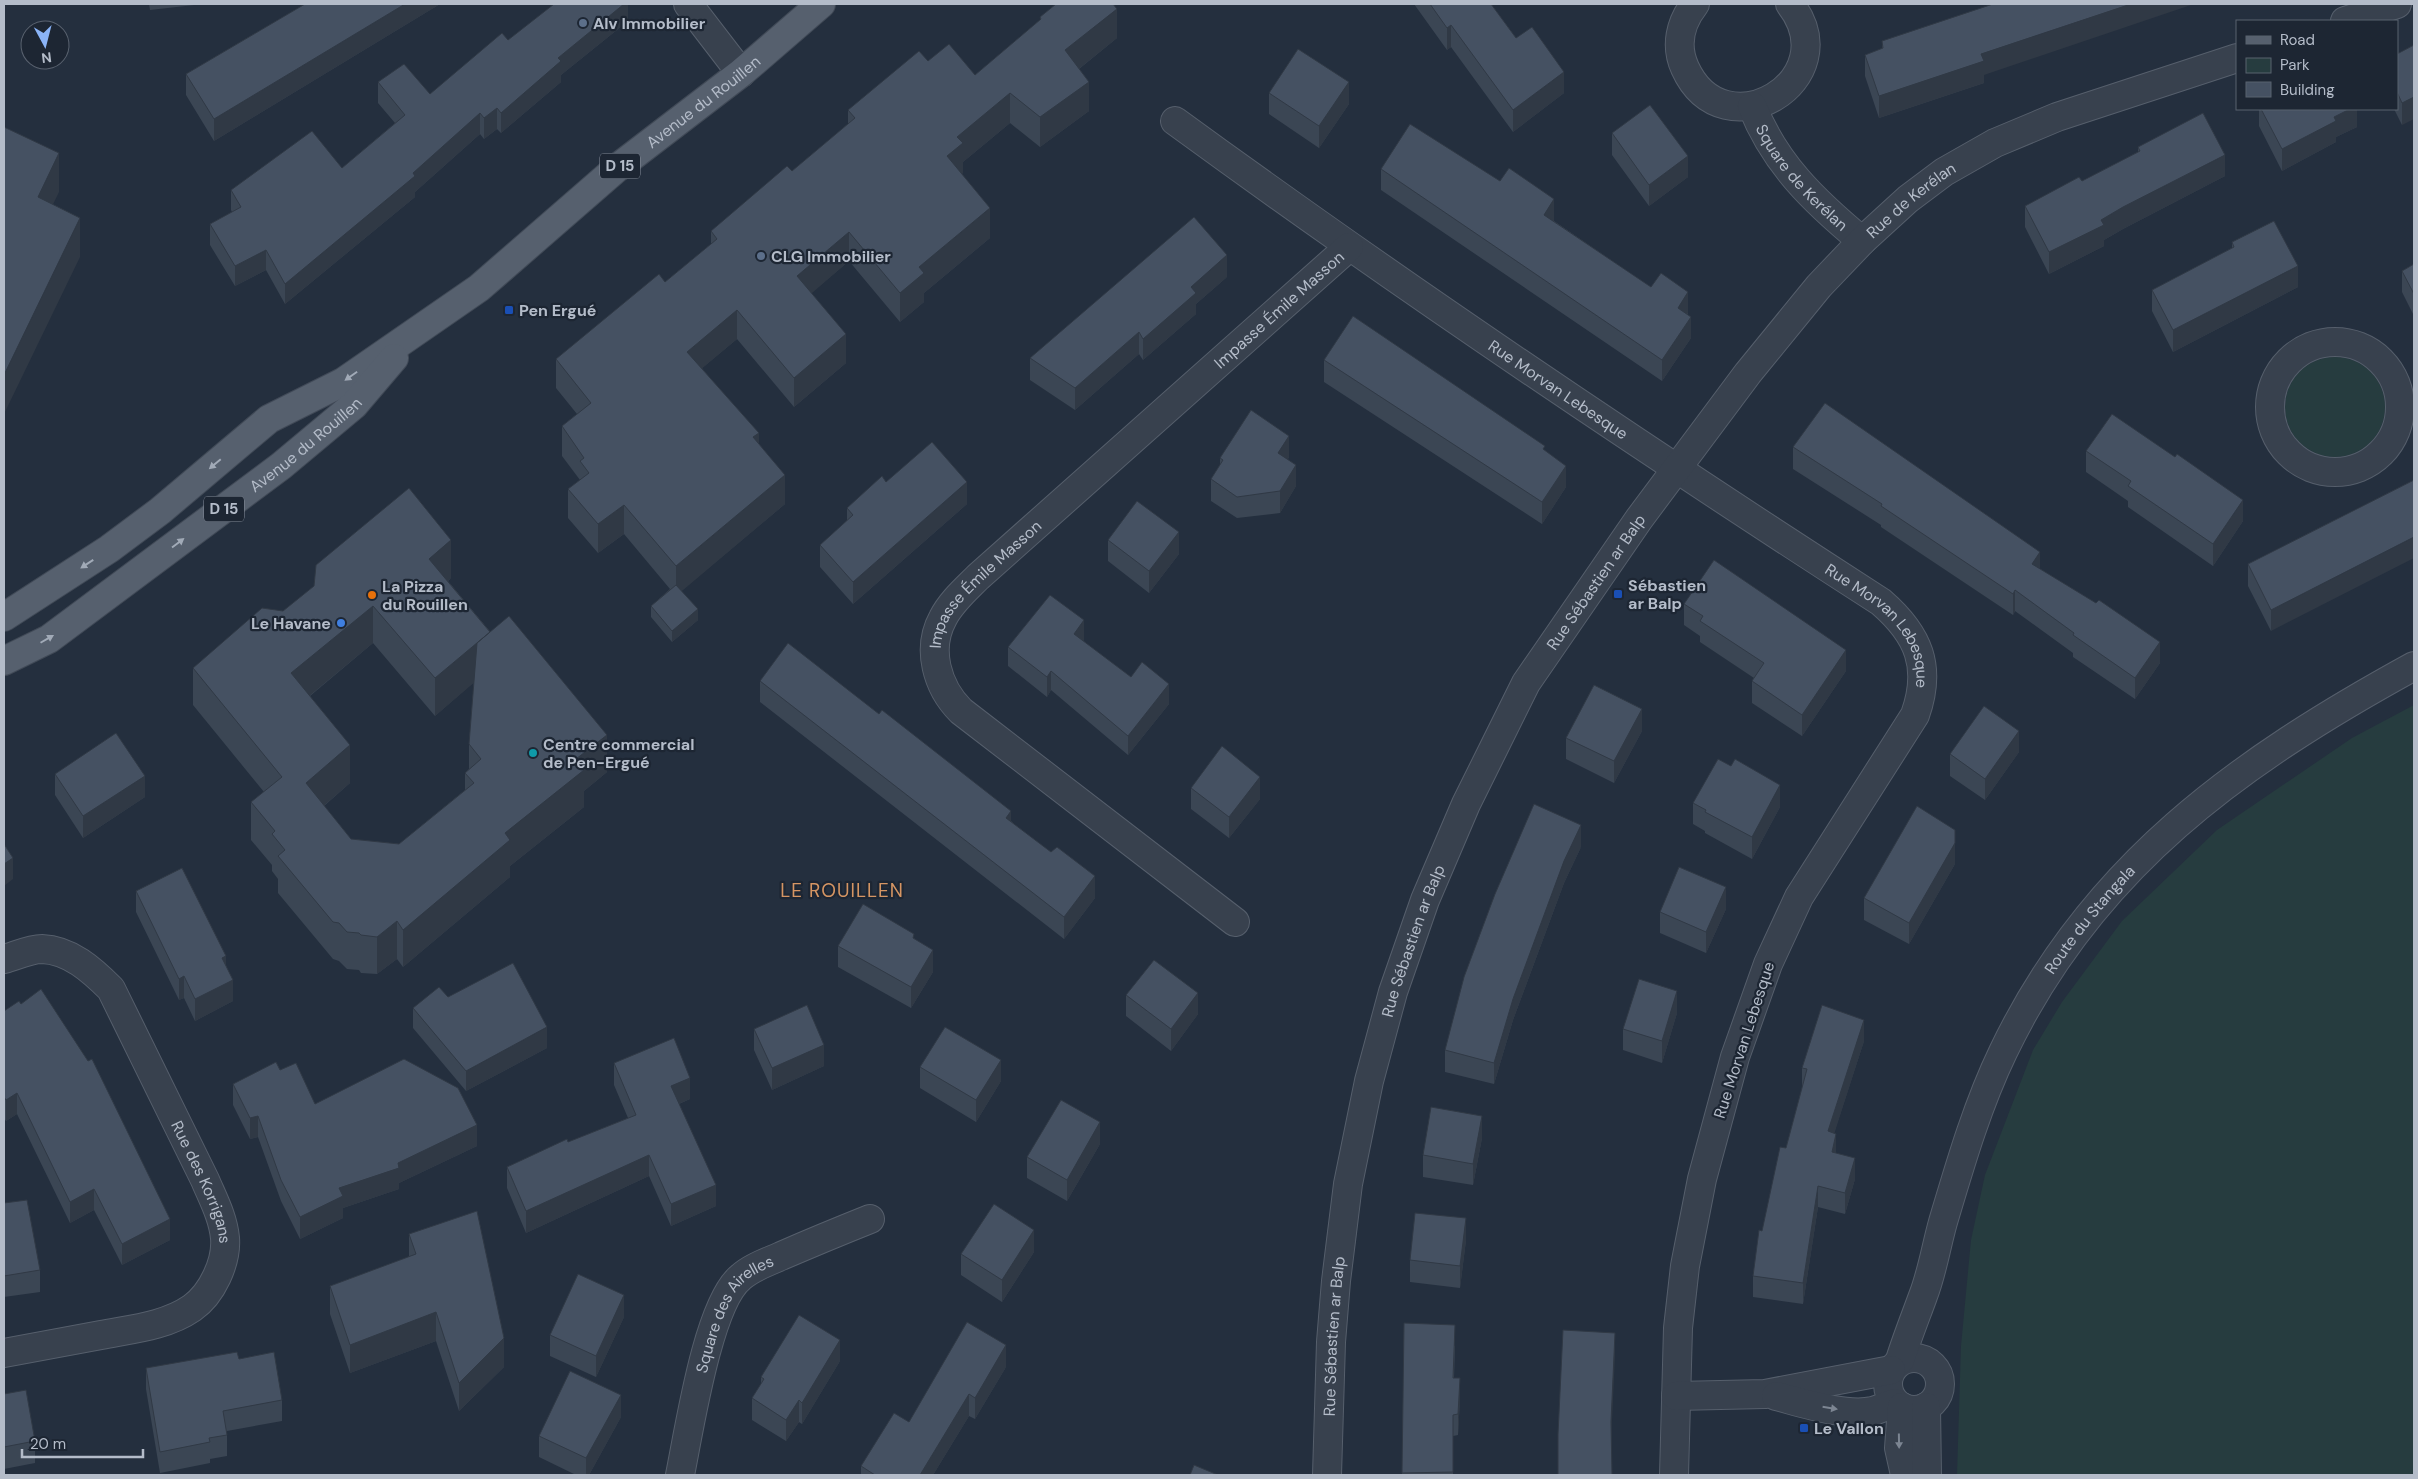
<svg xmlns="http://www.w3.org/2000/svg" width="2418" height="1479" font-family="'DM Sans',sans-serif">
<rect width="100%" height="100%" fill="#242f3e"/>
<path fill="#263c3f" d="M2285 407a50 50 0 1 1 100 0a50 50 0 1 1-100 0Z
M2414 705V1475H1957L1961 1346 1971 1240 1985 1175 2033 1050 2062 1002 2122 921 2217 830 2352 738Z"/>
<g fill="none" stroke-linecap="round" stroke-linejoin="round">
<defs>
<g id="minor">
<path d="M688 4 741 73"/>
<path d="M1695 4C1680 23 1675 46 1685 68 1724 154 1849 80 1790 4"/>
<path d="M2345 21 2397 4"/>
<path id="s1" d="M1752 106C1775 164 1814 201 1862 241"/>
<path id="s2" d="M1175 121C1405 289 1642 448 1881 602 1919 635 1932 667 1915 715L1799 897 1768 964 1735 1057 1702 1179 1685 1266 1678 1328 1674 1475"/>
<circle cx="2335" cy="407" r="65"/>
<path id="s3" d="M1235 922 961 711C937 687 926 649 943 618 951 602 966 589 978 577L1349 247"/>
<path id="s4" d="M4 959C15 956 30 949 42 949 70 950 92 970 111 989L205 1180C213 1199 223 1217 225 1238 227 1262 212 1294 192 1308 166 1326 132 1329 101 1335 69 1341 36 1347 4 1353"/>
<circle cx="1914" cy="1384" r="26"/>
<path id="s5" d="M1900 1360C1907 1338 1915 1318 1923 1296 1932 1273 1936 1247 1943 1222 1960 1165 1977 1106 2003 1052 2092 866 2239 762 2414 666"/>
<path d="M1676 1396 1765 1394 1891 1370"/>
<path d="M1776 1396C1803 1403 1846 1417 1873 1411 1880 1409 1888 1405 1895 1403"/>
<path d="M1902 1407 1899 1448 1905 1475"/>
<path d="M1926 1407 1927 1475"/>
<path id="s6" d="M680 1475C689 1431 708 1303 741 1277 752 1267 768 1262 781 1256 811 1243 840 1231 870 1219"/>
<path id="s7" d="M1327 1475 1331 1342 1336 1281 1348 1184 1369 1081 1393 992 1425 900 1466 804 1526 683 1639 519 1748 373 1819 286 1862 241 1908 199 1944 172 1995 143 2057 117 2237 58"/>
</g>
<g id="primary">
<path id="s8" d="M4 617 109 549 160 511 269 419 343 382 479 288 617 168 741 73 821 4"/>
<path id="s9" d="M4 661 49 639 281 466 354 405 394 358"/>
</g>
</defs>
<use href="#minor" stroke="#565f6c" stroke-width="30"/>
<use href="#primary" stroke="#414a57" stroke-width="30"/>
<use href="#minor" stroke="#38414e" stroke-width="28"/>
<use href="#primary" stroke="#56606e" stroke-width="28"/>
</g>
<path fill="#3b4654" fill-rule="evenodd" d="M149 4H203L150 10Z
M305 4H440L214 141 186 95V74Z
M628 4V21L561 75V82L501 133 497 129 484 139 480 134 415 192V197L285 304 266 270 235 286 210 245V224L232 212 231 210V190L342 168 395 123 378 103V82L430 94 508 40Z
M1414 4H1491L1516 38 1564 93 1513 132 1451 47 1447 50Z
M1040 17 1117 38 1079 69 1089 111 1040 147 1010 123 963 162V173L961 174 990 238 924 293V302L900 322 849 261 811 293 846 363 794 407 737 339 702 368 759 444 785 504 681 591 698 620 672 642 651 617V606L670 589 624 534 598 553 568 518V489L580 480 562 456V426L577 414 556 388V359L665 282 711 244V231L792 171 848 124V110L928 61 975 75 1040 20Z
M1882 41 1984 75V83L1879 118 1865 76V55L1882 49Z
M2414 45 2402 125 2394 109H2397V54Z
M1269 93 1349 104 1319 148 1269 114Z
M2259 109H2357V127L2336 137V142L2282 171 2259 126Z
M1612 133 1688 177 1649 206 1612 155Z
M2138 147 2225 176 2123 229 2104 240V246L2049 274 2025 227V206L2082 181 2138 152Z
M1381 169 1554 220V221L1688 313V315L1691 338 1662 381 1381 190Z
M2232 242 2298 287 2173 352 2152 311V290L2232 248Z
M2414 264V316L2402 292V271Z
M1227 277 1196 304V314L1143 360 1139 354 1075 410 1030 380V358Z
M1324 360 1545 451 1566 487 1542 524 1324 382Z
M1793 447 2040 569 2160 663 2135 699 2073 657V653L2015 611 2013 615 1881 527V525L1793 469Z
M2086 451 2243 521 2213 566 2128 507V501L2086 472Z
M1289 457 1288 459 1296 486 1280 513 1237 518 1211 501V479L1220 465V458Z
M2414 480 2271 631 2248 586V564Z
M886 482 967 504 853 604 820 567V545L847 521V508Z
M1108 540 1179 554 1149 593 1108 561Z
M451 578 448 581 607 772 584 791V807L510 866V877L403 967 397 959 377 974 361 973 359 970 347 969 339 961 333 959 278 893V879L272 871V865L251 840V802L264 792 193 705V668L283 611ZM373 643 435 716 474 682 469 744V769L465 773V790L399 844 351 839 324 806 350 783 310 696Z
M1684 604 1846 671 1802 736 1752 703V681L1754 678 1700 642V636L1684 625Z
M1084 640 1083 641 1131 677 1169 704 1128 755 1051 690 1047 697 1008 666V647Z
M760 681 1011 821 1095 898 1064 939 760 702Z
M1642 731 1614 783 1566 759V738Z
M2019 752 1985 800 1950 776V754Z
M1731 766 1780 807 1752 859 1705 833V831L1693 824V803Z
M55 774 145 797 83 838 55 795Z
M1191 788 1260 799 1229 838 1191 809Z
M1581 847 1564 883 1513 1020 1494 1084 1445 1072V1050Z
M1955 864 1909 944 1864 920V898Z
M136 891 226 965 233 1001 195 1021 184 998 179 1000 136 912Z
M1726 909 1706 953 1660 933V912Z
M914 938 933 972 911 1008 838 967V946Z
M1126 995 1198 1014 1171 1051 1126 1016Z
M448 997 547 1048 466 1091 413 1028V1008Z
M4 1011 170 1240 122 1265 94 1210 70 1223 17 1114 6 1121 4 1118Z
M1677 1013 1662 1063 1623 1050V1029Z
M754 1029 824 1066 772 1090 754 1050Z
M1864 1041 1834 1133 1836 1153 1855 1179 1845 1214 1818 1207 1803 1304 1753 1297V1276L1762 1231 1786 1148 1802 1089V1068Z
M614 1063 690 1099 679 1104 716 1206 671 1226 649 1176 526 1233 507 1188V1167L628 1118 614 1085Z
M920 1067 1001 1081 976 1122 920 1088Z
M280 1070 315 1104 477 1146 399 1183V1189L343 1208V1218L300 1239 281 1201 258 1137 250 1139 233 1105V1084Z
M1482 1138 1473 1185 1423 1177V1155Z
M1100 1144 1067 1201 1027 1178V1157Z
M4 1203 40 1270V1292L4 1297Z
M409 1234 504 1367 459 1411 436 1341 350 1373 330 1314V1286L409 1257Z
M1466 1240 1460 1288 1410 1282V1260Z
M1034 1252 1002 1302 961 1275V1254Z
M624 1317 596 1377 550 1356V1335Z
M1404 1323 1455 1346 1454 1378 1460 1399 1458 1435 1453 1436V1475H1402Z
M239 1359 282 1400V1421L227 1431V1456L210 1459V1463L160 1473 146 1389V1368Z
M840 1361 802 1424 799 1422 786 1441 752 1420V1398L761 1384V1377Z
M1006 1367 975 1419 969 1416 933 1475H861V1466L909 1422Z
M4 1394 35 1441V1463L4 1469Z
M621 1417 589 1475H576L539 1457V1436Z"/>
<path fill="#303945" d="M405 4H440L214 141V119Z
M624 4H628V21L561 75V82L501 133V113L558 58Z
M2131 4H2194L1984 75V83L1879 118V96L1981 54Z
M1117 9V38L1065 80V50Z
M1451 25V47L1447 50V28Z
M1564 72V93L1513 132V110Z
M1089 82V111L1040 147V117Z
M1349 82V104L1319 148V126Z
M1010 93V123L963 162V173L947 186V156L957 137Z
M2414 97V119L2402 125V103Z
M497 108V129L484 139V118Z
M2350 109H2357V127L2336 137V142L2282 171V149L2334 117Z
M480 113V134L415 192V197L285 304V284L413 173Z
M59 153V192L38 235V197Z
M2225 155V176L2123 229 2104 240V246L2049 274V252L2101 220 2123 207Z
M1688 156V177L1649 206V185Z
M1554 199V220L1544 236V215Z
M990 208V238L924 293V302L900 322V293L919 267Z
M80 218V257L4 414V375Z
M849 232V261L797 306V276Z
M266 250V270L235 286V266Z
M1227 255V277L1196 304V314L1143 360V339L1191 287Z
M2298 266V287L2173 352V330Z
M1688 292V313L1678 329V308Z
M737 310V339L687 381V352Z
M1691 317V338L1662 381V360Z
M1139 332V354L1075 410V388Z
M846 334V363L794 407V378Z
M759 433V462L753 437Z
M1289 436V457L1278 475V453Z
M1296 465V486L1280 513V491Z
M1566 466V487L1542 524V502Z
M785 475V504L676 596V566Z
M967 482V504L853 604V582Z
M2243 500V521L2213 566V544Z
M624 505V534L598 553V524Z
M1179 532V554L1149 593V571Z
M2414 537V558L2271 631V610Z
M451 540V578L429 596V559Z
M2040 552V573L2032 564Z
M2015 590V611L2013 615V594Z
M373 606V643L291 711V673Z
M698 609V620L672 642V631Z
M1084 620V640L1074 654V634Z
M490 632V669L435 716V678Z
M2160 642V663L2135 699V678Z
M1846 650V671L1802 736V715Z
M1051 671V690L1047 697V677Z
M1169 684V704L1128 755V736Z
M1642 709V731L1614 783V761Z
M2019 731V752L1985 800V779Z
M607 735V772L584 791V807L510 866V877L403 967V930L505 833 576 759Z
M350 745V783L306 821V783Z
M145 776V797L83 838V816Z
M1260 777V799L1229 838V817Z
M1780 785V807L1752 859V837Z
M1011 811V833L1006 818Z
M1581 825V847L1564 883 1513 1020 1494 1084V1063L1513 999 1564 861Z
M1955 843V864L1909 944V923Z
M13 858V879L4 886V864Z
M1095 876V898L1064 939V917Z
M1726 887V909L1706 953V932Z
M397 921V959L377 974V937Z
M933 950V972L911 1008V987Z
M226 956V977L222 958Z
M184 976V998L179 1000V979Z
M233 980V1001L195 1021V999Z
M1677 991V1013L1662 1063V1041Z
M1198 993V1014L1171 1051V1029Z
M1864 1020V1041L1828 1153V1131Z
M547 1027V1048L466 1091V1071Z
M824 1045V1066L772 1090V1068Z
M1001 1060V1081L976 1122V1100Z
M690 1078V1099L671 1107V1086Z
M17 1093V1114L6 1121V1100Z
M258 1116V1137L250 1139V1118Z
M1482 1116V1138L1473 1185V1164Z
M1100 1122V1144L1067 1201V1180Z
M477 1125V1146L399 1183V1189L343 1208V1218L300 1239V1217L339 1188 398 1163Z
M1836 1134V1155L1832 1152Z
M649 1155V1176L526 1233V1211Z
M1855 1158V1179L1845 1214V1193Z
M716 1185V1206L671 1226V1204Z
M1818 1186V1207L1803 1304V1283Z
M94 1189V1210L70 1223V1202Z
M1466 1218V1240L1460 1288V1266Z
M170 1219V1240L122 1265V1244Z
M1034 1230V1252L1002 1302V1280Z
M624 1295V1317L596 1377V1356Z
M436 1312V1341L350 1373V1345Z
M1615 1333V1355L1611 1443V1422Z
M504 1338V1367L459 1411V1383Z
M840 1340V1361L802 1424V1403Z
M1006 1345V1367L975 1419V1398Z
M1460 1378V1399L1458 1435V1414Z
M969 1394V1416L933 1475H920Z
M621 1395V1417L589 1475H586V1458Z
M799 1400V1422L786 1441V1420Z"/>
<path fill="#455162" stroke="#303945" d="M305 4H405L214 119 186 74Z
M554 4H624L558 58 561 61 501 113 497 108 484 118 480 113 413 173 415 176 285 284 266 250 235 266 210 224 241 207 231 190 312 131 342 168 405 115 378 82 404 64 430 94 502 33 508 40Z
M1056 4H1113L1117 9 1065 50 1089 82 1040 117 1010 93 957 137 963 143 947 156 990 208 919 267 924 273 900 293 849 232 797 276 846 334 794 378 737 310 687 352 759 433 753 437 785 475 676 566 624 505 598 524 568 489 589 473 580 461 584 458 562 426 591 403 556 359 659 274 665 282 717 239 711 231 787 166 792 171 855 118 848 110 919 51 928 61 949 44 975 75 1041 19 1040 17Z
M1430 4H1491L1516 38 1532 27 1564 72 1513 110 1451 25 1447 28Z
M1993 4H2131L1981 54 1984 61 1879 96 1865 55 1883 48 1882 41Z
M2414 45V97L2402 103 2397 92V54Z
M1298 49 1349 82 1319 126 1269 93Z
M1650 105 1688 156 1649 185 1612 133Z
M2261 109H2350L2334 117 2336 121 2282 149Z
M2203 113 2225 155 2123 207 2101 220 2104 225 2049 252 2025 206 2079 177 2082 181 2140 151 2138 147Z
M1410 124 1500 181 1509 168 1554 199 1544 215 1651 287 1661 273 1688 292 1678 308 1691 317 1662 360 1381 169Z
M4 127 59 153 38 197 80 218 4 375Z
M1194 217 1227 255 1191 287 1196 293 1143 339 1139 332 1075 388 1030 358Z
M2274 221 2298 266 2173 330 2152 290 2234 247 2232 242Z
M2414 264V294L2402 271Z
M1353 316 1545 446 1543 449 1566 466 1542 502 1324 360Z
M1825 403 2040 552 2032 564 2096 603 2099 600 2160 642 2135 678 2073 635 2074 633 2015 590 2013 594 1881 506 1882 504 1793 447Z
M1251 410 1289 436 1278 453 1296 465 1280 491 1237 497 1211 479 1223 460 1220 458Z
M2112 414 2175 457 2177 454 2243 500 2213 544 2128 486 2131 481 2086 451Z
M932 442 967 482 853 582 820 545 853 515 847 508 882 476 886 482Z
M2414 480V537L2271 610 2248 564Z
M409 488 451 540 429 559 490 632 435 678 373 606 291 673 350 745 306 783 351 839 399 844 474 783 465 773 481 759 469 744 477 643 509 616 607 735 576 759 584 770 505 833 510 840 403 930 397 921 377 937 361 935 359 933 347 932 339 923 333 922 278 856 285 850 272 834 275 831 251 802 282 777 193 668 262 608 283 611 314 586 316 565Z
M1137 501 1179 532 1149 571 1108 540Z
M1714 560 1846 650 1802 715 1752 681 1764 663 1700 621 1703 616 1684 604Z
M676 585 698 609 672 631 651 606Z
M1050 595 1084 620 1074 634 1131 677 1142 662 1169 684 1128 736 1051 671 1047 677 1008 647Z
M788 643 879 714 882 710 1011 811 1006 818 1051 852 1057 847 1095 876 1064 917 760 681Z
M1594 685 1642 709 1614 761 1566 738Z
M1984 706 2019 731 1985 779 1950 754Z
M116 733 145 776 83 816 55 774Z
M1222 746 1260 777 1229 817 1191 788Z
M1718 759 1731 766 1735 759 1780 785 1752 837 1705 812 1706 810 1693 803Z
M1534 804 1581 825 1564 861 1513 999 1494 1063 1445 1050 1464 977 1495 894Z
M1917 806 1955 830V843L1909 923 1864 898Z
M4 844 13 858 4 864Z
M1679 867 1726 887 1706 932 1660 912Z
M182 868 226 956 222 958 233 980 195 999 184 976 179 979 136 891Z
M863 904 914 934 913 938 933 950 911 987 838 946Z
M1154 960 1198 993 1171 1029 1126 995Z
M513 963 547 1027 466 1071 413 1008 439 987 448 997Z
M1639 979 1677 991 1662 1041 1623 1029Z
M41 989 88 1061 92 1059 170 1219 122 1244 94 1189 70 1202 17 1093 6 1100 4 1097V1011L19 1001 21 1004Z
M807 1005 824 1045 772 1068 754 1029Z
M1822 1005 1864 1020 1828 1131 1836 1134 1832 1152 1855 1158 1845 1193 1818 1186 1803 1283 1753 1276 1759 1230 1762 1231 1780 1147 1786 1148 1807 1069 1802 1068Z
M945 1027 1001 1060 976 1100 920 1067Z
M674 1038 690 1078 671 1086 716 1185 671 1204 649 1155 526 1211 507 1167 567 1139 568 1142 636 1115 614 1063Z
M404 1059 458 1088 477 1125 398 1163 399 1168 339 1188 343 1196 300 1217 281 1180 258 1116 250 1118 233 1084 276 1062 280 1070 296 1063 315 1104Z
M1061 1100 1100 1122 1067 1180 1027 1157Z
M1431 1107 1482 1116 1473 1164 1423 1155Z
M27 1200 40 1270 4 1276V1203Z
M994 1204 1034 1230 1002 1280 961 1254Z
M477 1211 504 1338 459 1383 436 1312 350 1345 330 1286 416 1254 409 1234Z
M1415 1213 1466 1218 1460 1266 1410 1260Z
M578 1274 624 1295 596 1356 550 1335Z
M799 1315 840 1340 802 1403 799 1400 786 1420 752 1398 764 1379 761 1377Z
M967 1322 1006 1345 975 1398 969 1394 920 1475H875L861 1466 894 1413 909 1422Z
M1404 1323 1455 1325 1453 1378H1460L1458 1414 1453 1415V1472L1402 1473Z
M1563 1330 1615 1333 1611 1422 1612 1475H1558V1434Z
M237 1352 239 1359 274 1352 282 1400 223 1411 227 1435 209 1438 210 1442 160 1452 146 1368Z
M570 1371 621 1395 586 1458 539 1436Z
M26 1390 35 1441 4 1447V1394Z
M1194 1465 1218 1475H1190Z"/>
<defs><path id="oneway-solid" d="M-6-.8H1V-3.2L6.5 0L1 3.2V.8H-6Z" transform="scale(1.25)"/></defs>
<g fill="#a1aab7">
<use href="#oneway-solid" transform="translate(351 376) rotate(145)"/>
<use href="#oneway-solid" transform="translate(215 464) rotate(140)"/>
<use href="#oneway-solid" transform="translate(178 543) rotate(-37)"/>
<use href="#oneway-solid" transform="translate(87 564) rotate(147)"/>
<use href="#oneway-solid" transform="translate(47 639) rotate(-30)"/>
</g>
<g fill="#7c8592">
<use href="#oneway-solid" transform="translate(1830 1408) rotate(9)"/>
<use href="#oneway-solid" transform="translate(1899 1441) rotate(89)"/>
</g>
<g fill="#5c6f8a" stroke="#1d2633" stroke-width="2">
<circle cx="583" cy="23" r="5"/>
<circle cx="761" cy="256" r="5"/>
</g>
<g fill="#1a4fb4" stroke="#1d2633" stroke-width="2">
<rect x="504" y="305" width="10" height="10" rx="2.5"/>
<rect x="1613" y="589" width="10" height="10" rx="2.5"/>
<rect x="1799" y="1423" width="10" height="10" rx="2.5"/>
</g>
<circle fill="#e8710a" stroke="#1d2633" stroke-width="2" cx="372" cy="595" r="5"/>
<circle fill="#3f7fe0" stroke="#1d2633" stroke-width="2" cx="341" cy="623" r="5"/>
<circle fill="#0f9aa8" stroke="#1d2633" stroke-width="2" cx="533" cy="753" r="5"/>
<g text-anchor="middle" dominant-baseline="central" stroke-width="4.5" stroke-linejoin="round" paint-order="stroke">
<g fill="#1d2633" stroke="#878f9c" stroke-width="1">
<rect x="600" y="153.5" width="40" height="25" rx="4"/>
<rect x="204" y="496.5" width="40" height="25" rx="4"/>
</g>
<g font-size="15" font-weight="bold" fill="#b4bcc9">
<text x="620" y="166">D 15</text>
<text x="224" y="509">D 15</text>
</g>
<g font-size="16" font-weight="bold" fill="#b4bcc9" stroke="#1d2633" text-anchor="start">
<text x="593" y="23">Alv Immobilier</text>
<text x="771" y="256">CLG Immobilier</text>
<text x="519" y="310">Pen Ergué</text>
<text x="1628" y="585">Sébastien<tspan x="1628" dy="18">ar Balp</tspan></text>
<text x="382" y="586">La Pizza<tspan x="382" dy="18">du Rouillen</tspan></text>
<text x="331" y="623" text-anchor="end">Le Havane</text>
<text x="543" y="744">Centre commercial<tspan x="543" dy="18">de Pen-Ergué</tspan></text>
<text x="1814" y="1428">Le Vallon</text>
</g>
<g font-size="16" fill="#b4bcc9" stroke="#1d2633">
<text stroke="none"><textPath href="#s8" startOffset="871">Avenue du Rouillen</textPath></text>
<text stroke="none"><textPath href="#s1" startOffset="88">Square de Kerélan</textPath></text>
<text stroke="none"><textPath href="#s7" startOffset="1446">Rue de Kerélan</textPath></text>
<text stroke="none"><textPath href="#s3" startOffset="904">Impasse Émile Masson</textPath></text>
<text stroke="none"><textPath href="#s2" startOffset="468">Rue Morvan Lebesque</textPath></text>
<text stroke="none"><textPath href="#s9" startOffset="372">Avenue du Rouillen</textPath></text>
<text stroke="none"><textPath href="#s7" startOffset="949">Rue Sébastien ar Balp</textPath></text>
<text stroke="none"><textPath href="#s3" startOffset="499">Impasse Émile Masson</textPath></text>
<text stroke="none"><textPath href="#s2" startOffset="872">Rue Morvan Lebesque</textPath></text>
<text stroke="none"><textPath href="#s5" startOffset="484">Route du Stangala</textPath></text>
<text stroke="none"><textPath href="#s7" startOffset="544">Rue Sébastien ar Balp</textPath></text>
<text transform="translate(1744 1040) rotate(-72)">Rue Morvan Lebesque</text>
<text stroke="none"><textPath href="#s4" startOffset="335">Rue des Korrigans</textPath></text>
<text stroke="none"><textPath href="#s6" startOffset="175">Square des Airelles</textPath></text>
<text stroke="none"><textPath href="#s7" startOffset="139">Rue Sébastien ar Balp</textPath></text>
</g>
<g font-size="19" letter-spacing="1" fill="#d59563" stroke="#1d2633">
<text x="842" y="890">LE ROUILLEN</text>
</g>
</g>
<rect width="2418" height="1479" fill="none" stroke="#b4bcc9" stroke-width="10"/>
<rect x="2236" y="20" width="162" height="90" fill="#1d2633" stroke="#59626f"/>
<rect x="2246" y="36" width="25" height="8" fill="#56606e" stroke="#59626f"/>
<text x="2280" y="45" font-size="15" fill="#b4bcc9">Road</text>
<rect x="2246" y="58" width="25" height="15" fill="#263c3f" stroke="#59626f"/>
<text x="2280" y="70" font-size="15" fill="#b4bcc9">Park</text>
<rect x="2246" y="82" width="25" height="15" fill="#455162" stroke="#59626f"/>
<text x="2280" y="95" font-size="15" fill="#b4bcc9">Building</text>
<g transform="translate(45 45) rotate(173)"><circle r="24" fill="#1d2633" stroke="#59626f"/>
<path d="M0-4L9 19L0 12L-9 19Z" fill="#8ab4f8"/>
<text y="-8" font-size="14" font-weight="bold" text-anchor="middle" fill="#b4bcc9">N</text>
</g>
<path d="M22 1449v8h121v-8" fill="none" stroke="#b4bcc9" stroke-width="2.5"/>
<text x="30" y="1449" font-size="15" fill="#b4bcc9" stroke="#1d2633" stroke-width="4" paint-order="stroke">20 m</text>
</svg>
